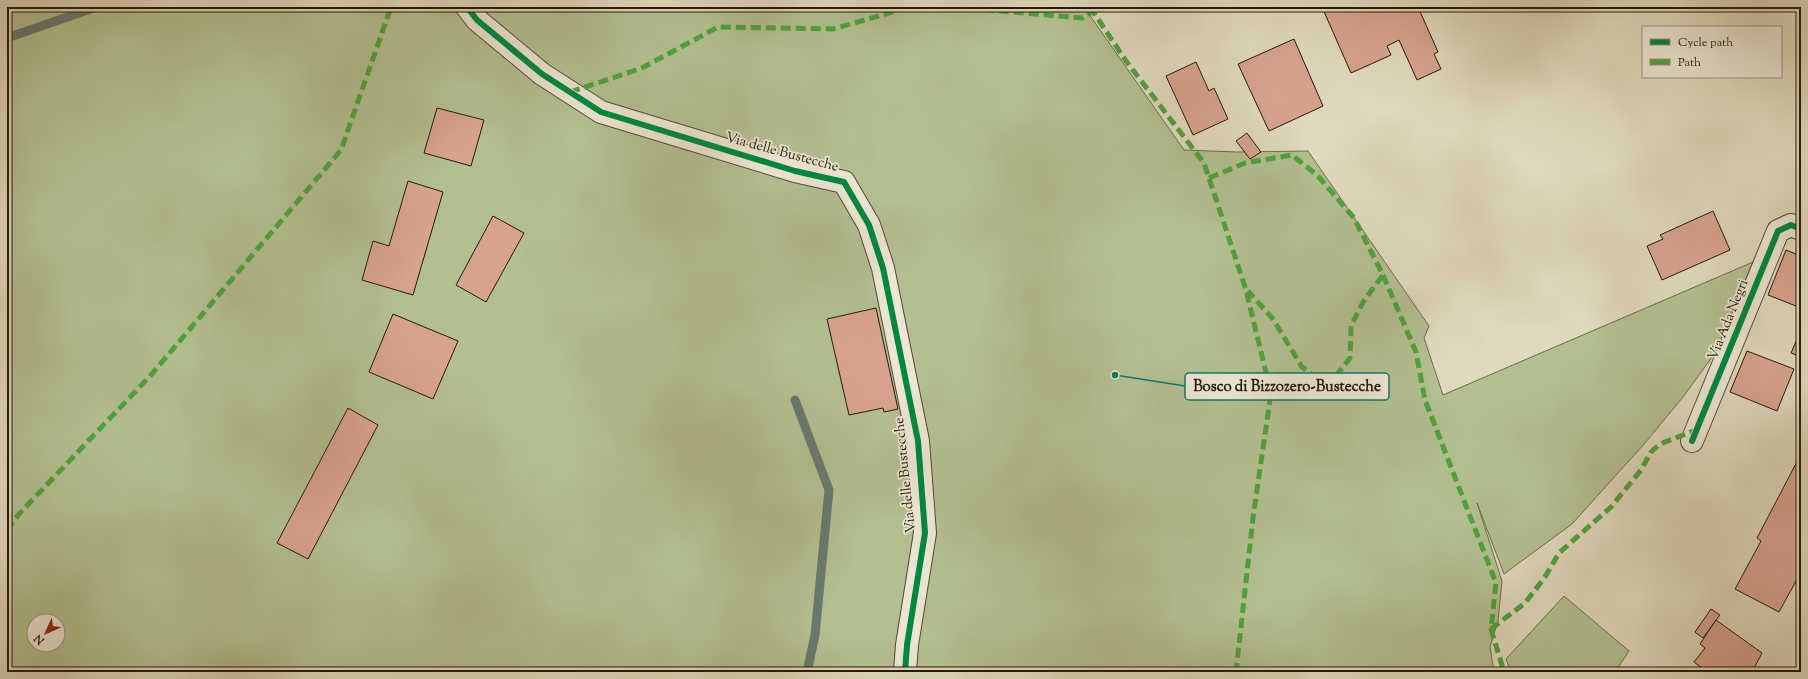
<svg xmlns="http://www.w3.org/2000/svg" width="1808" height="679" font-family="'Sorts Mill Goudy',serif">
<rect width="100%" height="100%" fill="#e0d9bd"/>
<filter id="stains"><feTurbulence type="fractalNoise" baseFrequency=".005" numOctaves="4"/><feColorMatrix values="0 0 0 0 .2 0 0 0 0 .09 0 0 0 0 .02 0 0 0 .5 -.17"/></filter>
<radialGradient id="worn" r=".72"><stop offset=".6" stop-color="#630" stop-opacity="0"/><stop offset="1" stop-color="#630" stop-opacity=".3"/></radialGradient>
<path fill="#b3bf90" stroke="#6c6c4c" fill-rule="evenodd" d="M7 7H1084L1184 150 1237 152 1308 151 1429 326 1424 338 1443 395 1753 262 1718 349 1683 397 1645 443 1572 524 1504 574 1477 503 1502 581 1498 621 1490 647 1494 672H7ZM34 621H58V645H34Z
M1564 596 1629 651 1615 672H1511L1506 659Z"/>
<g fill="none" stroke-linecap="round" stroke-linejoin="round">
<path stroke="#687970" stroke-width="9" d="M7 38 96 7
M795 400 829 490 815 635 807 672"/>
</g>
<path fill="#d6a38e" stroke="#261809" d="M1322 7H1418L1438 52 1434 54 1441 69 1417 80 1399 40 1387 46 1391 55 1351 73Z
M1294 39 1323 106 1269 131 1238 64Z
M1196 62 1209 91 1214 88 1228 119 1193 135 1166 76Z
M437 108 484 120 471 166 424 153Z
M1247 133 1261 152 1250 159 1236 141Z
M408 181 443 192 413 295 362 280 373 241 389 246Z
M1713 211 1730 250 1662 280 1647 246 1663 239 1660 235Z
M493 216 524 233 486 302 456 285Z
M1786 250 1801 256V308L1768 295Z
M876 308 898 409 884 412 883 408 849 415 827 319Z
M393 314 458 341 433 399 369 372Z
M1798 337 1801 338V357L1791 353Z
M1747 351 1794 369 1777 411 1730 392Z
M348 408 378 425 308 559 277 543Z
M1801 454V572L1779 612 1735 589 1761 541 1757 538Z
M1711 609 1720 615 1703 638 1695 632Z
M1716 620 1762 653 1752 672H1707L1694 662 1705 648 1700 644Z"/>
<g fill="none" stroke-linecap="round" stroke-linejoin="round">
<defs>
<path id="minor" d="M467 7 477 20 542 74 601 112 795 171 844 182 869 225 883 268 918 441 925 533 907 645 905 672
M1692 441 1778 231 1791 225 1801 229"/>
</defs>
<use href="#minor" stroke="#544836" stroke-width="24"/>
<use href="#minor" stroke="#ebe6d4" stroke-width="22"/>
<path stroke="#50a13e" stroke-width="5" stroke-dasharray="10 5" stroke-linecap="butt" d="M954 7 1082 18 1092 12
M1090 7 1126 61 1204 163 1246 290 1271 393 1253 518 1236 672
M570 92 642 68 718 27 833 29 910 7
M1209 178 1245 163 1292 155 1318 176 1354 218 1383 275 1363 302 1351 326 1350 358 1336 376 1322 382 1302 367 1273 319 1248 291
M1383 275 1416 352 1425 400 1496 583 1491 629 1504 672
M7 530 18 515 151 375 341 150 391 7
M1491 629 1525 603 1545 577 1559 553 1611 507 1641 470 1651 452 1660 444 1696 430"/>
<defs>
<path id="cycleway" d="M467 7 477 20 542 74 601 112 795 171 844 182 869 225 883 268 918 441 925 533 907 645 905 672
M1692 441 1778 231 1791 225 1801 229"/>
</defs>
<use href="#cycleway" stroke="#ebe6d4" stroke-width="8"/>
<use href="#cycleway" stroke="#00873e" stroke-width="6"/>
</g>
<g text-anchor="middle" dominant-baseline="central" stroke-width="3.5" stroke-linejoin="round" paint-order="stroke">
<g font-size="14" fill="#261809" stroke="#ebe6d4">
<text transform="translate(782 153) rotate(15)">Via delle Bustecche</text>
<text transform="translate(1729 320) rotate(-68)">Via Ada Negri</text>
<text transform="translate(906 475) rotate(-96)">Via delle Bustecche</text>
</g>
</g>
<path fill="none" stroke="#0f766e" stroke-width="1.5" d="M1115 375L1185 386"/>
<circle fill="#0f766e" stroke="#ebe6d4" stroke-width="1.5" cx="1115" cy="375" r="4"/>
<rect fill="#ebe6d4" stroke="#0f766e" stroke-width="1.5" x="1185" y="373" width="204" height="27" rx="4"/>
<g font-size="15" text-anchor="middle" font-weight="bold" fill="#261809">
<text x="1287" y="391">Bosco di Bizzozero-Bustecche</text>
</g>
<rect width="1808" height="679" fill="none" stroke="#e0d9bd" stroke-width="24"/>
<rect x="8" y="8" width="1792" height="663" fill="none" stroke="#261809" stroke-width="2"/>
<rect x="12" y="12" width="1784" height="655" fill="none" stroke="#261809"/>
<rect x="1642" y="26" width="140" height="52" fill="#ebe6d4" stroke="#9c9483"/>
<rect x="1650" y="39" width="20" height="6" fill="#00873e" stroke="#9c9483"/>
<text x="1678" y="46" font-size="12" fill="#261809">Cycle path</text>
<rect x="1650" y="59" width="20" height="6" fill="#50a13e" stroke="#9c9483"/>
<text x="1678" y="66" font-size="12" fill="#261809">Path</text>
<g transform="translate(46 633) rotate(225)"><circle r="19" fill="#ebe6d4" stroke="#9c9483"/>
<path d="M0-3L7 15L0 10L-7 15Z" fill="#8f2418"/>
<text y="-6" font-size="11" font-weight="bold" text-anchor="middle" fill="#261809">N</text>
</g>
<rect width="100%" height="100%" filter="url(#stains)"/>
<rect width="100%" height="100%" fill="url(#worn)"/>
</svg>
